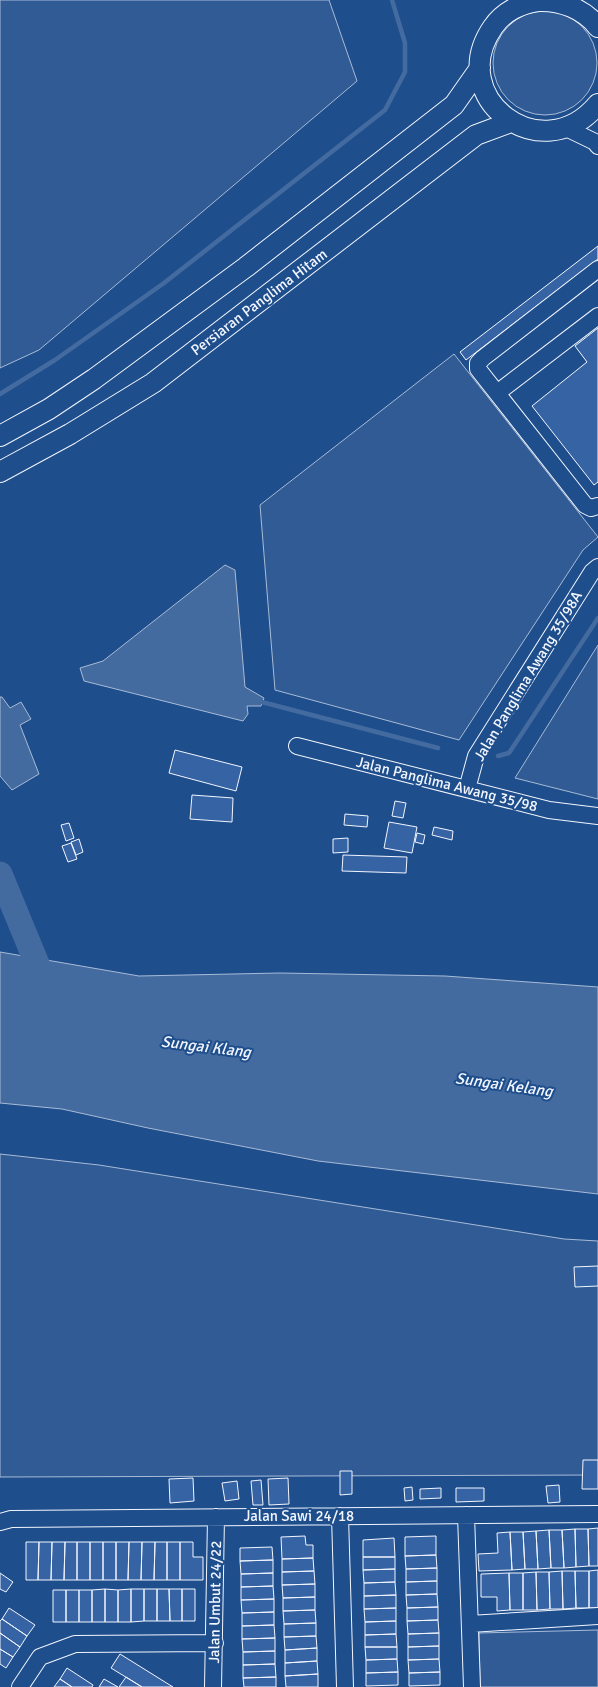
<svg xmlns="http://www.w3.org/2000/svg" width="598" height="1687" font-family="Signika,sans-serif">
<rect width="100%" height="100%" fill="#1f4e8c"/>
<path fill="#305b95" stroke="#a8bbd7" d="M0 0H329L357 81 39 350 0 368Z
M493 63a52 52 0 1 1 104 0a52 52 0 1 1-104 0Z
M454 354 598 537 583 550 459 740 275 690 260 505Z
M598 645V799L515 778Z
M0 1154 99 1165 564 1239 598 1241V1475L0 1477Z
M598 1630V1687H480L479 1633Z"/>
<path fill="#446ba0" stroke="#a8bbd7" d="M225 565 235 570 245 687 264 698 261 706H247L248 714 243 721 84 681 80 668 103 661Z
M0 697H2L10 708 21 702 31 719 20 725 39 774 12 790 0 776Z
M0 952 139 976 280 973 445 976 598 987V1194L318 1161 148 1128 62 1109 0 1103Z"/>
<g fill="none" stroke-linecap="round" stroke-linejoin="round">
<path stroke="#446ba0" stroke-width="4.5" d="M0 394 55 360 164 283 385 110 405 72V43L392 0
M258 701 438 748
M498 756 509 753 598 618"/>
<path stroke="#446ba0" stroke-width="25" d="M0 874 47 988"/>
</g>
<path fill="#3563a3" stroke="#f2f6ff" d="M598 246V259L466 360 460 352Z
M598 328V482L594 485 532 406 587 362 575 346Z
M175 750 242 767 236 791 169 773Z
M192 795 233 798 232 822 190 819Z
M395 801 406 803 403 818 392 816Z
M345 814 368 816 367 827 344 825Z
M389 822 417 827 412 853 384 848Z
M69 823 74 838 66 841 61 825Z
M434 827 453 831 452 840 432 835Z
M417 833 425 835 423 844 415 842Z
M348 838V852L333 853V839Z
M79 839 83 852 76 855 71 842Z
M71 843 77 859 68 862 62 846Z
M343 855 407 857 406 873 342 871Z
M598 1266V1286L575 1287 574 1267Z
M583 1460H598V1489H582Z
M340 1471H352V1494L340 1495Z
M193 1478 194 1501 170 1503 169 1479Z
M288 1478 289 1504 269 1505 268 1479Z
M261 1480 263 1505H253L251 1481Z
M237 1481 239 1499 225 1501 222 1483Z
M559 1485 560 1502 548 1503 546 1486Z
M412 1487 413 1500 405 1501 404 1488Z
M441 1488V1498L420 1499V1489Z
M456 1488H484V1501L456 1502Z
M598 1528V1566H589L588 1529Z
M575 1529 576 1567 564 1568 562 1530Z
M575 1529H588L589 1566 576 1567Z
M549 1530 551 1568 538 1569 536 1531Z
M549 1530H562L564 1568H551Z
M536 1531 538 1569H525L523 1532Z
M510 1532 512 1570 479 1571 478 1554 498 1553 497 1533Z
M510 1532H523L525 1569 512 1570Z
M305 1536 306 1545H313V1558L282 1559 281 1537Z
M436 1536V1555L405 1556V1537Z
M394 1538 395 1557H363V1540Z
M26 1542H39L38 1580H26Z
M39 1542H52L51 1580H38Z
M52 1542H65L64 1580H51Z
M65 1542H77V1580H64Z
M77 1542H90V1580H77Z
M90 1542H103V1580H90Z
M103 1542H116V1580H103Z
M116 1542H129L128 1580H116Z
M129 1542H142L141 1580H128Z
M142 1542H155L154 1580H141Z
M155 1542H167V1580H154Z
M167 1542H180V1580H167Z
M180 1542H193V1557H203V1580H180Z
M272 1547 273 1560 240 1561V1548Z
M436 1555 437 1568 406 1569 405 1556Z
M363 1557H395V1569L363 1570Z
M313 1558 314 1571 282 1572V1559Z
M273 1560V1573L241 1574 240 1561Z
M437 1568V1581L406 1582V1569Z
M395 1569V1582L364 1583 363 1570Z
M598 1570V1608H589V1571Z
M314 1571 315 1584 282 1585V1572Z
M562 1571H575L576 1608 563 1609Z
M562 1571 563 1609H550L549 1572Z
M575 1571H589V1608H576Z
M536 1572H549L550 1609 537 1610Z
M536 1572 537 1610H523V1573Z
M0 1573 13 1582 6 1592 0 1589Z
M273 1573V1586L241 1587V1574Z
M509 1573H523V1610H510Z
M509 1573 510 1610 497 1611V1597H481V1574Z
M437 1581V1594L406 1595V1582Z
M395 1582 396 1595 364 1596V1583Z
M315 1584V1597L283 1598 282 1585Z
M273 1586 274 1599 241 1600V1587Z
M105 1589 118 1590V1622H105Z
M105 1589V1622H92V1590Z
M131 1589H144V1621L131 1622Z
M131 1589V1622H118V1590Z
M144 1589H157V1621H144Z
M157 1589H169L170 1621H157Z
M169 1589H182V1621H170Z
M182 1589H195V1621H182Z
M53 1590H66V1622H53Z
M66 1590H79V1622H66Z
M79 1590H92V1622H79Z
M437 1594 438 1607 407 1608 406 1595Z
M396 1595V1608L364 1609V1596Z
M315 1597V1610L283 1611V1598Z
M274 1599V1612L242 1613 241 1600Z
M438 1607V1620L407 1621V1608Z
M9 1608 35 1625 27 1636 2 1619Z
M396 1608V1621L365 1622 364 1609Z
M315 1610 316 1623 284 1624 283 1611Z
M274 1612V1625L242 1626V1613Z
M2 1619 27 1636 20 1647 0 1633V1621Z
M438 1620 439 1633 408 1634 407 1621Z
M396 1621V1634L365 1635V1622Z
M316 1623V1636L284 1637V1624Z
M274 1625 275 1638 242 1639V1626Z
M0 1633 20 1647 13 1657 0 1649Z
M439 1633V1646L408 1647V1634Z
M396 1634 397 1647H365V1635Z
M316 1636 317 1648 285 1650 284 1637Z
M275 1638V1651L243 1652 242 1639Z
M439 1646V1659L408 1660V1647Z
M365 1647H397V1659L366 1660Z
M317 1648V1661L285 1663V1650Z
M0 1649 13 1657 6 1668 0 1664Z
M275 1651V1664L243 1665V1652Z
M120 1654 173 1687H142L111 1668Z
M397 1659 398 1672 366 1673V1660Z
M439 1659 440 1672 409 1673 408 1660Z
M317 1661 318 1674 285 1676V1663Z
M275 1664 276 1677 243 1678V1665Z
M67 1668 93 1685 92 1687H72L60 1679Z
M398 1672V1685L366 1686V1673Z
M440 1672V1685L409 1686V1673Z
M318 1674V1687H286L285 1676Z
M126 1677 142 1687H119Z
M276 1677V1687H244L243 1678Z
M60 1679 72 1687H54Z
M104 1679 118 1687H99Z"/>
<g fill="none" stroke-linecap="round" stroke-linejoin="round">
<defs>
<path id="minor" d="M566 128 595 142 598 146
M598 269 483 358 478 363V369L585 505 591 508 598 506
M497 393 598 316
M297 746 549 810 598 816
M467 789 476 756 592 572 598 567
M466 1515 472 1687
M340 1516 345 1687
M0 1522 11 1519 598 1514
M470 1624 598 1616
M20 1687 40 1657 75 1644 215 1643
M213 1687 216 1517"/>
<path id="major" d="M598 27C584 9 561 0 538 1 521 3 503 12 493 27 444 97 541 172 598 104
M0 436 49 409 94 379 246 267 454 105 480 68
M0 472 70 434 153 383 476 135 511 122"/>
</defs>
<use href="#minor" stroke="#f2f6ff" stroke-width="18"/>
<use href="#major" stroke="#f2f6ff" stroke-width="22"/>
<use href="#minor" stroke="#1f4e8c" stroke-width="16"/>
<use href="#major" stroke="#1f4e8c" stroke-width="20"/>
</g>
<g text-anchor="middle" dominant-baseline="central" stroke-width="4" stroke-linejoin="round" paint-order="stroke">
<g font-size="15" fill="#f2f6ff" stroke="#1f4e8c">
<text transform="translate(259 302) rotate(-37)">Persiaran Panglima Hitam</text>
<text transform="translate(528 676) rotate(-59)">Jalan Panglima Awang 35/98A</text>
<text transform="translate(447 784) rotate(14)">Jalan Panglima Awang 35/98</text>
<text x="299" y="1516">Jalan Sawi 24/18</text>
<text transform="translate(215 1602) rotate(-89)">Jalan Umbut 24/22</text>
</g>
<g font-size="16" font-style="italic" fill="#f2f6ff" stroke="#1f4e8c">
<text transform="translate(206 1047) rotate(7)">Sungai Klang</text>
<text transform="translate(504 1085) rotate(8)">Sungai Kelang</text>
</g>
</g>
</svg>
